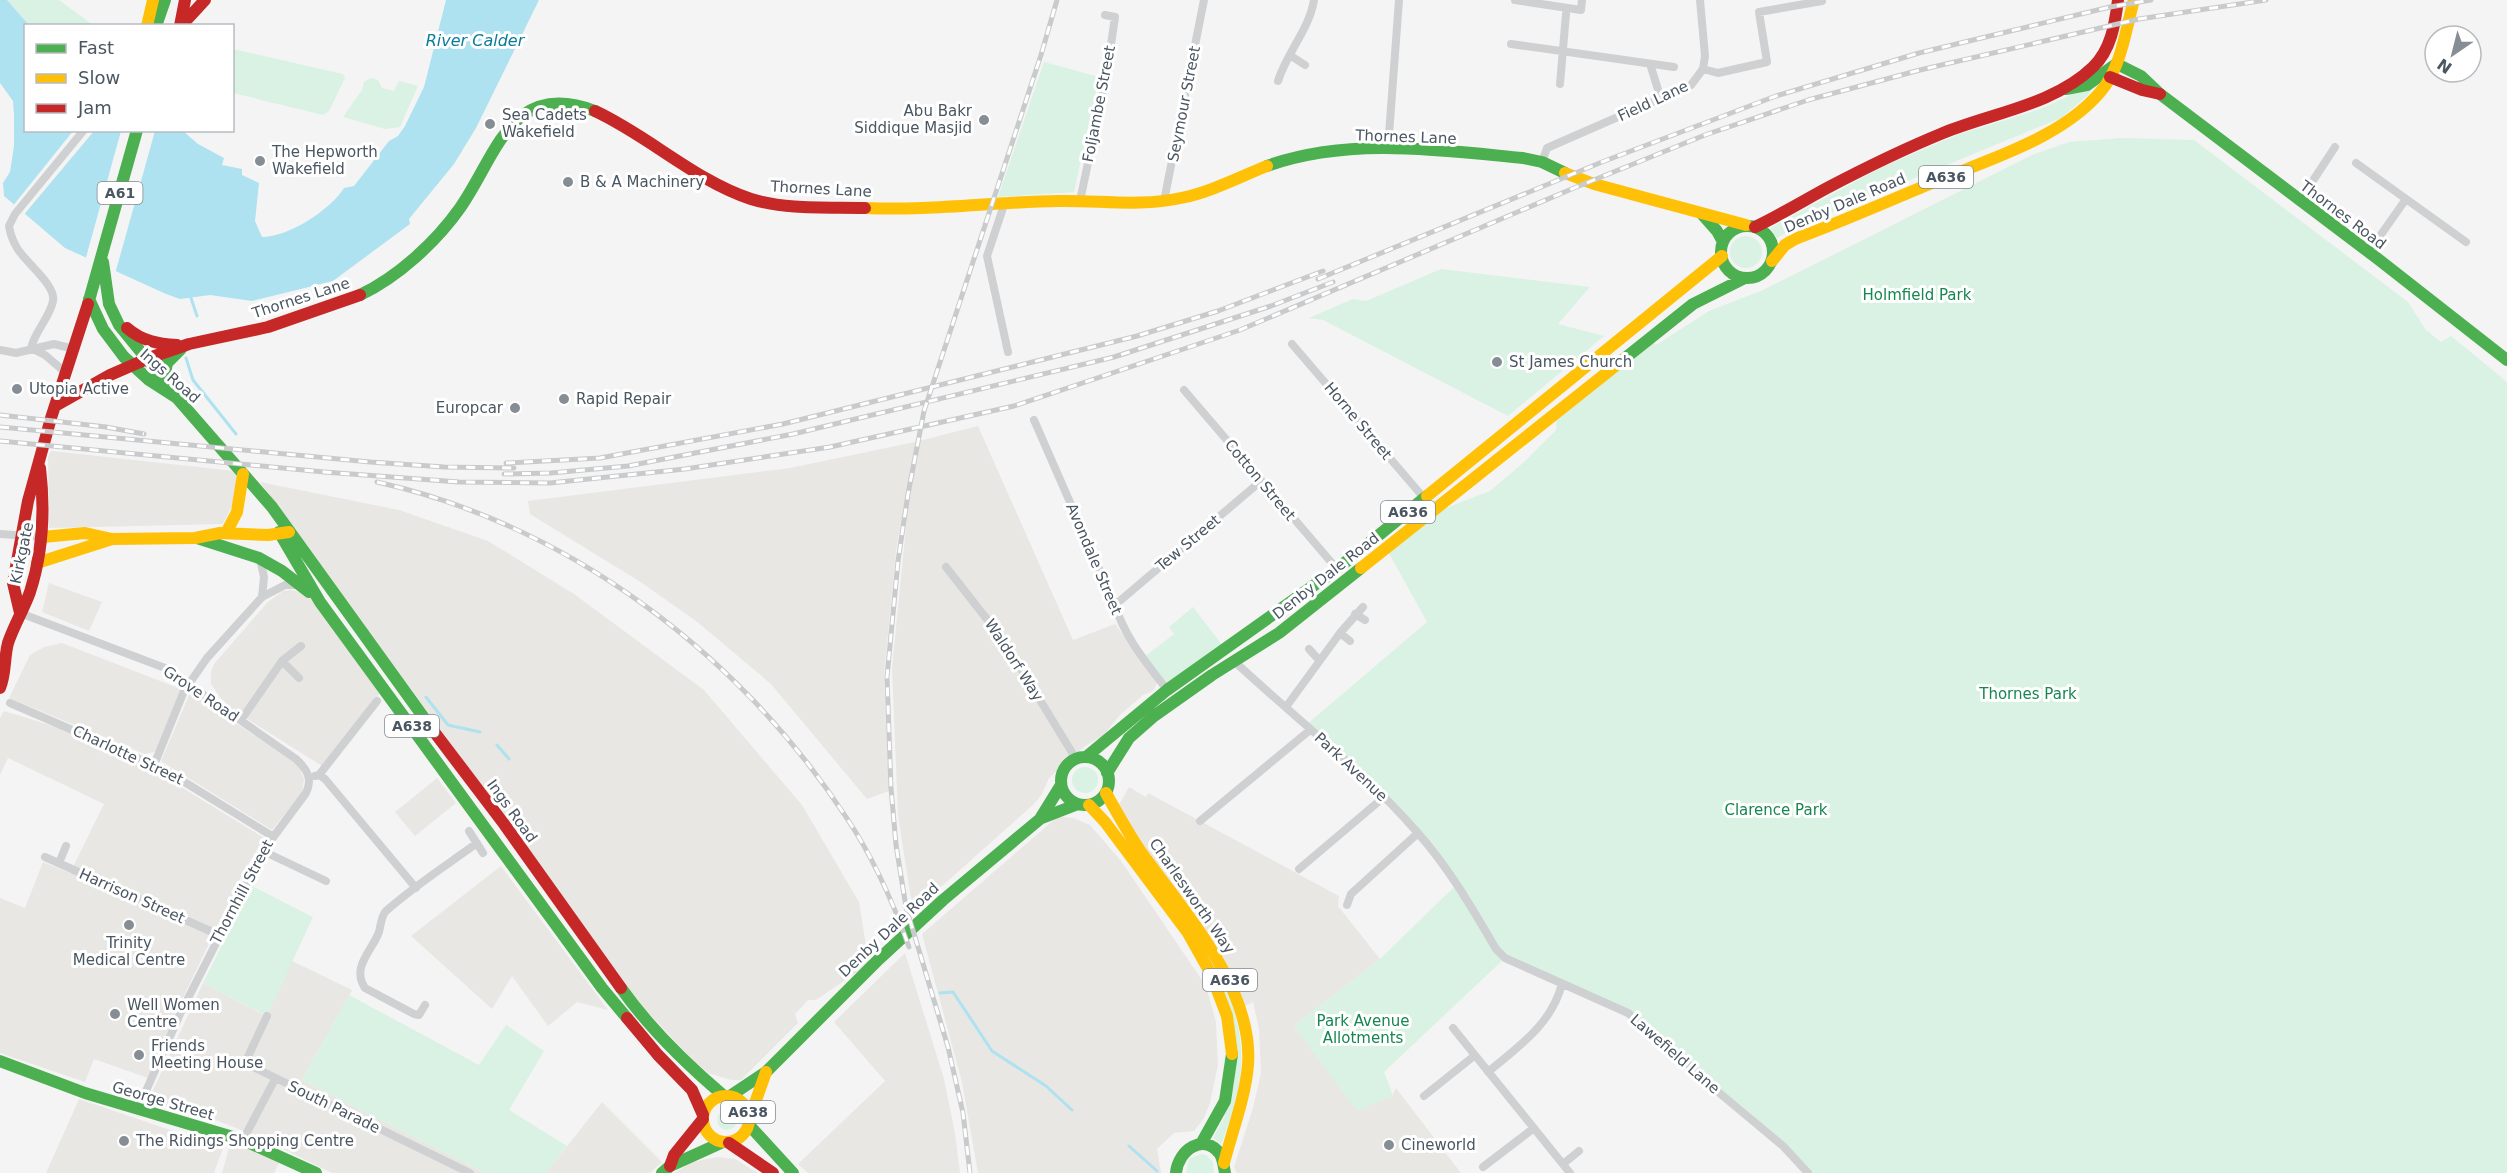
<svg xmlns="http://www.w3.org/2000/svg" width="2507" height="1173" font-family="'DejaVu Sans',sans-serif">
<rect width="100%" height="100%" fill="#f4f4f4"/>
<path fill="#e8e7e3" d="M978 426 1073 640 1115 624 1158 681 1153 691 1143 695 1120 715 1103 736 1085 746 1049 778 1042 794 1035 803 913 912 898 815 892 668 913 456 896 551 884 675 889 791 867 799 771 684 696 621 639 581 530 514 528 501 790 468 915 442Z
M51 451 235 471 239 492 223 524 49 528 48 457Z
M260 482 399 510 488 541 574 594 704 690 802 805 859 902 869 964 816 1000H808L795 1014 798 1023 741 1080H731L708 1073 688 1055 642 1006Z
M49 583 102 602 89 631 42 612Z
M291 590 304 593 312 599 380 693 322 766 233 710 220 697 211 684V672L214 664 268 602 283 591Z
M62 643 181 689 155 752 145 754 9 698 30 655 44 647Z
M190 693 298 764 304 779 302 793 272 830 161 761Z
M4 711 66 730 140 762 264 838 244 871 178 1008 148 1078 94 1059 85 1082 0 1053V898L25 908 43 862 70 873 104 804 8 758 0 775V718Z
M437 778 456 803 415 836 395 812Z
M1129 787 1146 797 1148 793 1339 896 1338 906 1380 959 1294 1026 1357 1110 1392 1096 1396 1088 1461 1173H1237L1234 1167 1253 1108 1261 1073 1259 1029 1253 1002 1239 1009 1115 812Z
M1063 817 1073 818 1090 825 1121 861 1206 986 1216 1022 1218 1065 1210 1103 1204 1118 1194 1131 1174 1133 1157 1149 1161 1173H978L962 1082 922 934 1056 818Z
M501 866 608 1010 577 1002 548 1026 512 976 492 1009 411 936Z
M905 953 944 1079 955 1133 960 1173H808L798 1164 885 1081 834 1022Z
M292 961 352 990 302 1080 485 1173H332L257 1136 202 1115 153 1104 149 1099 203 983 266 1016Z
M79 1099 223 1148 214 1173H46Z
M602 1102 662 1162 650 1173H546Z
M232 1137 282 1156 274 1173H222Z
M717 1157 735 1159 758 1173H674L693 1162Z"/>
<path fill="#d9f2e3" d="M7 0H59L93 25H29Z
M233 49 343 74 345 78 329 111 323 115 233 93Z
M1044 62 1099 77 1074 192 998 197Z
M371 78 378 80 382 88 394 91 399 81 418 86 400 127 385 129 343 117 362 90 364 82Z
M2095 84 2088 95 2061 118 1796 227 1777 238 1770 228 1882 167 1957 135 2040 109Z
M2121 138 2194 140 2408 302 2426 330 2441 342 2451 336 2507 382V1173H1808L1628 1013 1505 958 1384 1072 1393 1096 1357 1111 1294 1026 1380 959 1457 884 1418 833 1306 725 1427 622 1386 548 1433 513 1490 491 1523 463 1556 430 1557 410 1649 338 1656 345 1709 311 1763 290 2032 155 2069 142Z
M1730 252a16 16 0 1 1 32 0a16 16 0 1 1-32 0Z
M1441 269 1590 287 1558 324 1604 336 1508 416 1323 320 1309 318 1353 299 1366 301Z
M1193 607 1226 650 1167 690 1143 658 1174 634 1169 627Z
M1072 780a13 13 0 1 1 26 0a13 13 0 1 1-26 0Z
M252 886 313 917 267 1016 203 983Z
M1219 976 1225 980C1230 999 1238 1019 1240 1039 1245 1076 1235 1110 1221 1144L1213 1138 1224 1118 1234 1086V1021Z
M349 995 479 1065 506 1025 544 1051 509 1110 567 1146 546 1173H485L302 1080Z
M717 1120a10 10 0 1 1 20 0a10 10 0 1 1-20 0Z
M1201 1154 1206 1155 1213 1162 1214 1173H1186L1189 1159Z"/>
<path fill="#aee2f0" d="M0 0H7L29 25 26 26V130L183 131 198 144 224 158 222 165 242 169V175L259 183 255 221 262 237C289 237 330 210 344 188L354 186 389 141 398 136 405 126 424 87 446 0H539L476 128 454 164 409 219 410 224 333 281 252 301 210 295 180 299 166 294 65 248 4 196 3 183 10 172 14 146V115L13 101 0 83Z"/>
<path fill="#f4f4f4" d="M73 131H94L22 217 12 207Z
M121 131H155L115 274 85 261Z"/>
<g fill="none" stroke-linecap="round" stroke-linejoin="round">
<path stroke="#aee2f0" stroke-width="3" d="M191 298 197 316
M186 358 193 380 236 434
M426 697 448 725 480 732
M497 745 509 759
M940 993 953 992 992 1051 1046 1086 1072 1110
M1129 1146 1157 1171"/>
<path stroke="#ced0d2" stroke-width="8" d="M1515 0 1581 10 1582 0
M1511 44 1674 67
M1291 56 1305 65
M1650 64 1661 99
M1703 69 1718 73 1767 62 1759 12 1822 1
M1278 81C1287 52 1309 30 1314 0
M1560 84 1566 14
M1388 148 1399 0
M1542 162 1547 148 1691 85 1703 69 1705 56 1700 0
M2356 163 2466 242
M1080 201 1107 72 1115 17 1105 15
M1164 201 1204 0
M1005 202 987 256 1008 352
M2299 202 2335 147
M2368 253 2406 199
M1292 344 1424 498
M31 348C35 331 50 317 53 301 56 285 26 263 17 248 13 241 10 234 9 226L15 214 84 130
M31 348 45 355 66 373
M0 350 16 353 54 344 74 349
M1184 390 1337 569
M1034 420 1115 605C1125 638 1146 662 1167 690
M0 534 43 537
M260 559 264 577 262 597
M946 567 1004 641 1076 759
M1115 605 1261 481
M20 613 165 668 296 759C307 769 313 779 306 793L263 851 180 1014 138 1109
M1355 614 1365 620
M1340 633 1350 641
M1309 649 1319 660
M282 661 299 678
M1234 661C1295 718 1362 769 1417 832 1449 868 1472 908 1496 949L1505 958 1628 1013 1662 1040 1717 1091 1783 1146 1808 1173
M10 703 165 770 272 836
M1286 707 1340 633 1363 607
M241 720 282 661 301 646
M154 765 184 691 207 658 262 597 285 585H297
M319 775 325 779 416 888
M315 776 319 775 377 701
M1200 821 1310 730
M469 831 483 853
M263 851 326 881
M45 857 219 935
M59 863 66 846
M1299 869 1384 797
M1347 905 1351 894 1418 833
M425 1005 419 1015 414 1014 365 988C351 967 372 951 379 932 381 925 381 916 386 911 414 886 447 865 477 843
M267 1016 245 1063 470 1173
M1453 1028 1570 1173
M1488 1072C1519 1046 1551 1025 1562 984
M1424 1096 1474 1056
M243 1140 275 1079
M1563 1164 1579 1151
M1483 1167 1534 1128"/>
<path stroke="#4caf50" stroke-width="12" d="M156 26 165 0
M2117 64 2141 76 2160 94 2378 259 2507 360
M2066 89 2087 85 2115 65
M1267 166C1348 137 1439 150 1523 158L1542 162 1565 173
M1702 214 1717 231 1723 242
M1721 252a26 26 0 1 1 52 0a26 26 0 1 1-52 0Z
M103 262 109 304 119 325 172 390
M360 295C398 277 436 242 460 208 497 155 511 79 595 111
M89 299 103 329 124 357 149 380 177 398 272 507 432 729
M88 304 137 130
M1624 359 1693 304 1743 279
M164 379 167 363 181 349
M279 532 320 602 602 988 627 1018
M197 538 259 558 282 571 309 592
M1061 781a24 24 0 1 1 48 0a24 24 0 1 1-48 0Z
M1086 757 1167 690 1337 569 1427 496
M1107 773 1129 738 1154 716 1212 675 1279 633 1361 568
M1042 818 1078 804
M621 988C650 1029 685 1063 724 1096
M0 1061 85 1093 243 1140 316 1173
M730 1096 766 1072 879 959 943 900 1040 819 1061 785
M749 1125 793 1173
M1201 1144 1225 1101 1232 1054
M662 1173 670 1166 723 1142
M1176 1173C1178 1150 1204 1132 1220 1154 1223 1159 1224 1168 1225 1173"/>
<path stroke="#ffc107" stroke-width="12" d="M147 26 153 0
M1565 173 1594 184 1746 225
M865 208C929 211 993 202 1058 201 1099 200 1140 207 1181 198 1211 192 1239 177 1267 166
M1772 261 1785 245 1795 239C1844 221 1891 200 1939 180 1993 158 2069 135 2105 86 2122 62 2126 28 2134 0
M1427 496 1722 256
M226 533 237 512 243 474
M43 537 85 533 112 539 195 538 220 533 268 535 289 532
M37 563 112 539
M1361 568 1624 359
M1106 793C1117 813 1128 833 1141 852 1183 910 1254 989 1248 1065 1245 1099 1232 1131 1224 1163
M1089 805 1105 822 1188 933 1211 974 1227 1016 1232 1054
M703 1119a23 23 0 1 1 46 0a23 23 0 1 1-46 0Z
M750 1117 766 1072"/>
<path stroke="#c62828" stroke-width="12" d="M180 26 185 0
M181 26 205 0
M2110 77 2142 90 2160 94
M595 111C649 136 694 180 751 199 786 210 829 207 865 208
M1755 227C1780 215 1803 201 1827 188 1865 168 1904 149 1943 133 1991 113 2054 105 2093 67 2111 50 2115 24 2118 0
M127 328C142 341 158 344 177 345
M55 406 110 375 149 358 189 344 268 327 360 295
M20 613 13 583 28 501 51 418 88 304
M0 688C6 674 4 658 8 643 14 625 24 609 30 592 43 552 45 510 40 468
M432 729 504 824 621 988
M627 1018 658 1055 692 1090 703 1115
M729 1143 773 1173
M670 1166 674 1155 703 1119"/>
<defs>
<path id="rail" d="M1318 279 1602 162 1776 96 1919 53 2110 7 2151 0
M0 415 106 427 144 434
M0 427 370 462 444 467 514 468
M0 441 324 472 459 482 550 483 685 469 830 447 1014 406 1240 330 1574 188 1705 135 1808 100 1920 70 2139 19 2266 0
M506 463 600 458 783 424 1137 336 1218 311 1323 271
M504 474 551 473 628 466 793 434 1114 357 1271 306 1333 282
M377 482C569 525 739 654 846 817 873 857 893 902 909 947
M970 1173 963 1113 948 1047 906 907 896 845 891 788 887 677 898 561 908 494 924 411 1041 55 1057 0"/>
</defs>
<use href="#rail" stroke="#c9cacc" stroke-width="5"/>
<use href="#rail" stroke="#fff" stroke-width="3" stroke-dasharray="9" stroke-linecap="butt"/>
</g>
<g fill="#868d94" stroke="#fff" stroke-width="2">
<circle cx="984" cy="120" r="6"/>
<circle cx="490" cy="124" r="6"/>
<circle cx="260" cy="161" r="6"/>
<circle cx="568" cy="182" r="6"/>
<circle cx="1497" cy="362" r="6"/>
<circle cx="17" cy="389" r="6"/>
<circle cx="564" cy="399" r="6"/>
<circle cx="515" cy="408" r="6"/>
<circle cx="129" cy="925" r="6"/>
<circle cx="115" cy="1014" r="6"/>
<circle cx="139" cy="1055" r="6"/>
<circle cx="124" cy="1141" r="6"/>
<circle cx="1389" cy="1145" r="6"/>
</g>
<g text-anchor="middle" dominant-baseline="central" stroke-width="6" stroke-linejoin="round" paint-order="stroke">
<g fill="#fff" stroke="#808990" stroke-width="1.5">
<rect x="1919" y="166" width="54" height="22" rx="4.5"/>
<rect x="97.5" y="182" width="45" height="22" rx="4.5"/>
<rect x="1381" y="501" width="54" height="22" rx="4.5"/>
<rect x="385" y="715" width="54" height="22" rx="4.5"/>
<rect x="1203" y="969" width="54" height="22" rx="4.5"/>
<rect x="721" y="1101" width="54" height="22" rx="4.5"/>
</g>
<g font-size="14" font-weight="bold" fill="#4a5661">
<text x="1946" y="177">A636</text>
<text x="120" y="193">A61</text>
<text x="1408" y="512">A636</text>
<text x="412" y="726">A638</text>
<text x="1230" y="980">A636</text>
<text x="748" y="1112">A638</text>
</g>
<g font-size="15" fill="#4a5661" stroke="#fff">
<text transform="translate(1653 101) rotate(-25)">Field Lane</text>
<text transform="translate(1099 104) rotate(-79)">Foljambe Street</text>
<text transform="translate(1184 104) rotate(-79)">Seymour Street</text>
<text transform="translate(1406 137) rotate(2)">Thornes Lane</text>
<text transform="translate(821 189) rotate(3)">Thornes Lane</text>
<text transform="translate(1845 203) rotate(-23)">Denby Dale Road</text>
<text transform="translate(2343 215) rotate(37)">Thornes Road</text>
<text transform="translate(301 298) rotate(-18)">Thornes Lane</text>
<text transform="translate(170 376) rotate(41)">Ings Road</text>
<text transform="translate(1358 421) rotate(50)">Horne Street</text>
<text transform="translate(1260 480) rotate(50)">Cotton Street</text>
<text transform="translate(1188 543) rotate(-40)">Tew Street</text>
<text transform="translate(22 553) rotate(-78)">Kirkgate</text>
<text transform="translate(1094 559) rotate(67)">Avondale Street</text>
<text transform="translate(1326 576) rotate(-38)">Denby Dale Road</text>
<text transform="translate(1014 660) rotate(57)">Waldorf Way</text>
<text transform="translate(201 694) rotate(34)">Grove Road</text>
<text transform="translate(128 755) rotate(25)">Charlotte Street</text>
<text transform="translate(1351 767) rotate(43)">Park Avenue</text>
<text transform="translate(512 811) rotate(54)">Ings Road</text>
<text transform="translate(242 892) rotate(-62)">Thornhill Street</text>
<text transform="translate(132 896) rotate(24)">Harrison Street</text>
<text transform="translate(1192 896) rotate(55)">Charlesworth Way</text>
<text transform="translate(889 930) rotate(-43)">Denby Dale Road</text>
<text transform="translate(1675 1054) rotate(41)">Lawefield Lane</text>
<text transform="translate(163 1101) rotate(16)">George Street</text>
<text transform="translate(334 1107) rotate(26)">South Parade</text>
</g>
<g font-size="15" fill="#4a5661" stroke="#fff" text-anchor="start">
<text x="972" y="111" text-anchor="end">Abu Bakr<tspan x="972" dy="17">Siddique Masjid</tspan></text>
<text x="502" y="115">Sea Cadets<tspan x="502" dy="17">Wakefield</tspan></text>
<text x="272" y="152">The Hepworth<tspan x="272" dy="17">Wakefield</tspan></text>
<text x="580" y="182">B &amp; A Machinery</text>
<text x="1509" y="362">St James Church</text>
<text x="29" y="389">Utopia Active</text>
<text x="576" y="399">Rapid Repair</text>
<text x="503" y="408" text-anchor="end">Europcar</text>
<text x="129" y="943" text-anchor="middle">Trinity<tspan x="129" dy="17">Medical Centre</tspan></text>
<text x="127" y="1005">Well Women<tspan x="127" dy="17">Centre</tspan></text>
<text x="151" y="1046">Friends<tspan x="151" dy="17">Meeting House</tspan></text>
<text x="136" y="1141">The Ridings Shopping Centre</text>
<text x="1401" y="1145">Cineworld</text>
</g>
<g font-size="15" fill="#17864f" stroke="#fff">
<text x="1917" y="295">Holmfield Park</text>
<text x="2028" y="694">Thornes Park</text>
<text x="1776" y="810">Clarence Park</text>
<text x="1363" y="1021">Park Avenue<tspan x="1363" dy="17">Allotments</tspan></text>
</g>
<g font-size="16" font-style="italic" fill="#0c7c9b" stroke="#fff">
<text x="475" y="40">River Calder</text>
</g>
</g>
<rect x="24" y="24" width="210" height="108" fill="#ffffff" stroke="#b7bbc0" stroke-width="1.5"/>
<rect x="36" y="44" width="30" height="9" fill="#4caf50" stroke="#b7bbc0" stroke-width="1.5"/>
<text x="78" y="54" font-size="18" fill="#4a5661">Fast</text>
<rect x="36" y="74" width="30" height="9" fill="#ffc107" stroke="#b7bbc0" stroke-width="1.5"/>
<text x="78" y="84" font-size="18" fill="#4a5661">Slow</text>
<rect x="36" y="104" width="30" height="9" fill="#c62828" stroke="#b7bbc0" stroke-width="1.5"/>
<text x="78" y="114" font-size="18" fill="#4a5661">Jam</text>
<g transform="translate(2453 54) rotate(215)"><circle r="28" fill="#ffffff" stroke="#b7bbc0" stroke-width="1.5"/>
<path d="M0-4.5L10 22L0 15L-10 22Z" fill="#868d94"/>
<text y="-9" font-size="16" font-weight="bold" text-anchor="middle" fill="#4a5661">N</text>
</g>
</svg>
